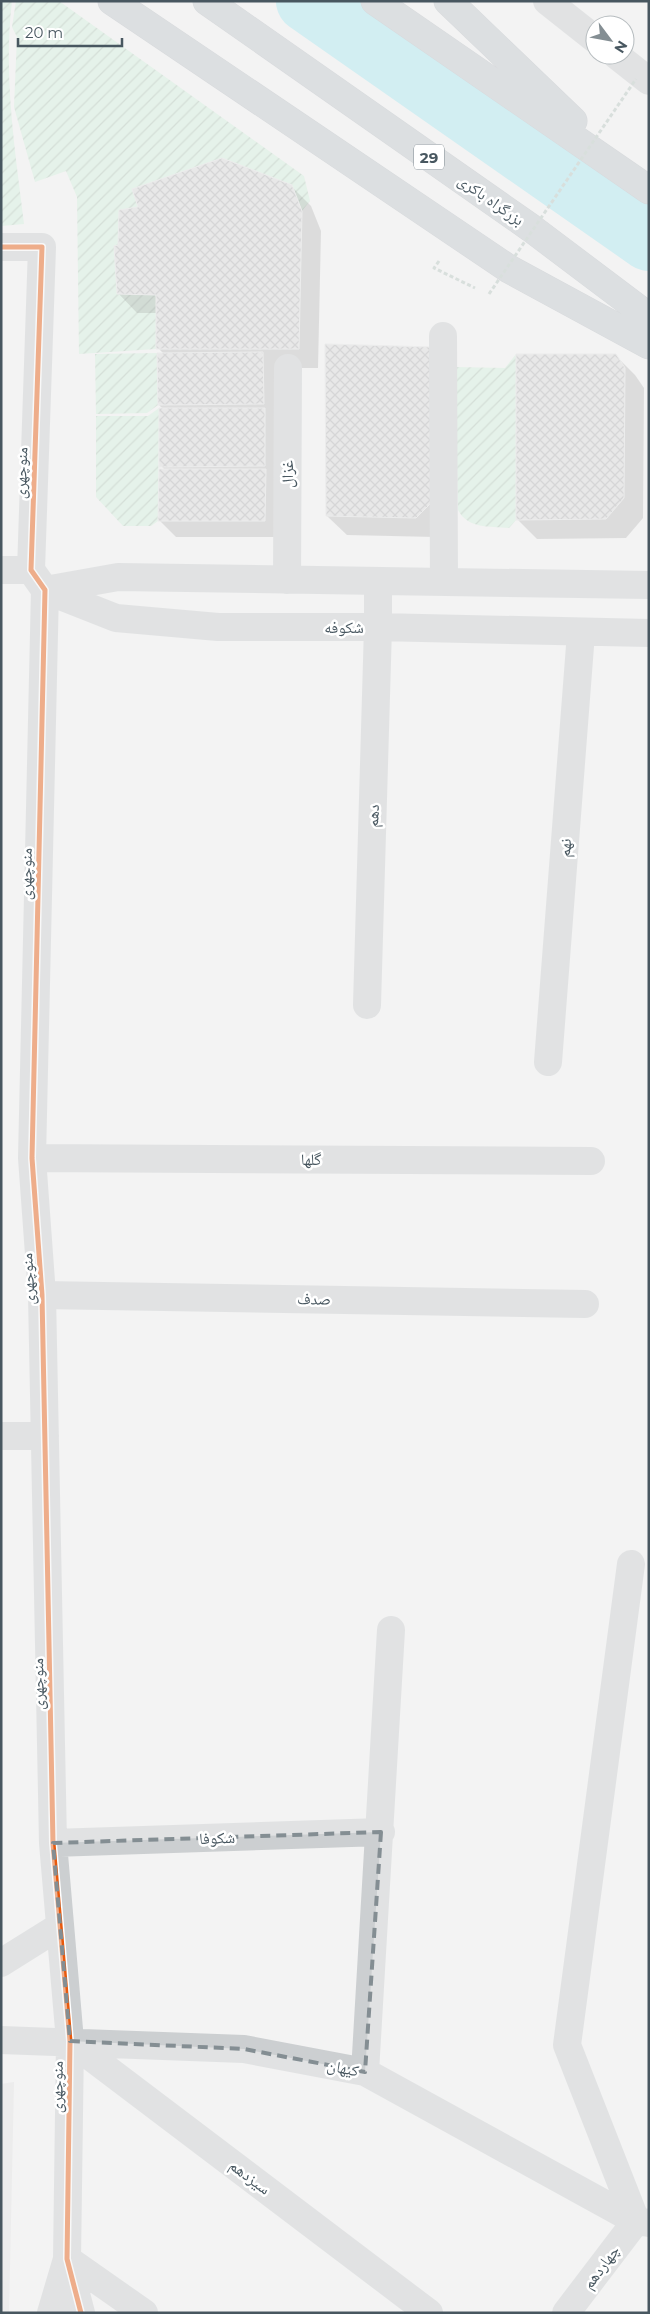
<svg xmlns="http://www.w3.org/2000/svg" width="650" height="2314" font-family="Montserrat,'Noto Naskh Arabic',sans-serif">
<defs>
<pattern id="garden-furrows" width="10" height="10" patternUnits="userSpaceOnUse" patternTransform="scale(1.25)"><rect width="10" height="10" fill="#d6f2df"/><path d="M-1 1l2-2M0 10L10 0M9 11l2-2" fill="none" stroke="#b0c7b8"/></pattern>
<pattern id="building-cross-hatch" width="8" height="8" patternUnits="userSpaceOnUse" patternTransform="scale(1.25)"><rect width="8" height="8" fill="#dbdbdc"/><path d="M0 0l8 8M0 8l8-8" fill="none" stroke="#b4b4b6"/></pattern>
</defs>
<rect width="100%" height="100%" fill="#f3f3f3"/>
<path fill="#e4e4e5" d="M14 2082 9 2313H1V2084Z"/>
<path fill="url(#garden-furrows)" d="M1 1H12C3 76 15 150 24 224L1 226Z
M16 1H59L304 176 310 201 302 211 291 185 222 158 132 189 138 207 119 211 117 293 156 295V349L79 354 77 197 66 171 35 182 14 107 17 37 12 27Z
M157 353 158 405 147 413 96 414 95 354Z
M516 354V520L509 528C489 526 468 529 458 510L455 367 505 368Z
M159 408 158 521 151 526H123L96 497V416H148Z"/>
<path fill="#0003" d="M291 186 311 206 321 231 318 368H279L281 537H176L160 521 165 470 161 466 164 410 159 405 164 354 158 348 157 313H137L118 293Z
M431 348 435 537 347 535 327 516Z
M615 355 635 375 644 388 643 518 626 538 537 539 518 520Z"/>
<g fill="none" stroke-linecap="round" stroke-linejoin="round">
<path stroke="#aae8f2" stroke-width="62" d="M307 1 649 240"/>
</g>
<path fill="url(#building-cross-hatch)" stroke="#e4e5e5" d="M222 158 292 185 302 211 299 349H156V295L117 294 114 246 118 245 119 210 138 207 132 189Z
M325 344 431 347 432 502 416 518 326 516Z
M263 352 264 404 158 405 157 353Z
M516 354H616L625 368 624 498 606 519 516 520Z
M159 408H265V466L159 467Z
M159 469H266L265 521H158Z"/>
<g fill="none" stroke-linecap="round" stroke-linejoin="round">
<defs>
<path id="trunk" d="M112 1 509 269 649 345
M207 1 531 228 649 317
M375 1 649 190
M448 1 573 121"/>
</defs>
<use href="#trunk" stroke="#b7bdc3" stroke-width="29"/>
<path stroke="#b9c7c2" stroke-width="3" stroke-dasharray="4 2.5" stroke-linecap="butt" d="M439 261 434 268 475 288"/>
<path stroke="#cccfd1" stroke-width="28" d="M547 1 595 39
M616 55 649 81
M1 247H42L31 570 45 590 32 1158 42 1295 53 1843 70 2041 67 2259 81 2313
M443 336 444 582
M1 570H31
M287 580 288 368
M45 590 116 618 218 627H378L649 633
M45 590 118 577 649 585
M367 1005 378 627V581
M548 1062 581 633
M32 1158 591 1161
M42 1295 585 1304
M1 1436H45
M631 1564 567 2045 636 2221
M53 1843 381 1832
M1 1963 60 1926
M1 2040 244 2049 365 2072 636 2221 649 2223
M70 2041 429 2313
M365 2072 391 1630
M67 2259 144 2313
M51 2313 67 2259
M566 2313 636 2221"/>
<use href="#trunk" stroke="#c2c8cc" stroke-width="28"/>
<path stroke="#b9c7c2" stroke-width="3" stroke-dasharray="4 2.5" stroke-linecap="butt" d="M489 294 636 79"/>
<defs>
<path id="cycleway" d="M1 247H42L31 570 45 590 32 1158 42 1295 53 1843 70 2041 67 2259 81 2313"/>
</defs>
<use href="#cycleway" stroke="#fff" stroke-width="8"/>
<use href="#cycleway" stroke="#e8590c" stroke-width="5"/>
</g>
<path d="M0 0H650V2314H0ZM381 1832 365 2072 244 2049 70 2041 53 1843Z" fill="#f3f3f3" fill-opacity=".55" fill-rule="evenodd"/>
<path fill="none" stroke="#848e93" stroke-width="4" stroke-dasharray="10 6" stroke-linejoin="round" d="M381 1832 365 2072 244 2049 70 2041 53 1843Z"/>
<g text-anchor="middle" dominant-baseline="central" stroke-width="5" stroke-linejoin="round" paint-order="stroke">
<rect fill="#fff" stroke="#7f8990" stroke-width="1" x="414" y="144.5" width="30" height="25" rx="4"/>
<g font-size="15" font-weight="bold" fill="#485760">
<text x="429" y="157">29</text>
</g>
<g font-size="16" fill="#485760" stroke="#fff">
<text transform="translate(491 200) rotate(35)">بزرگراه باکری</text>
<text transform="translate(21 473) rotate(-88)">منوچهری</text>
<text transform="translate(287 474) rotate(-90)">غزال</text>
<text x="344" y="627">شکوفه</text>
<text transform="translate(373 816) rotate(-88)">دهم</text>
<text transform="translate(565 848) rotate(-86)">نهم</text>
<text transform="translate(26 874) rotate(-89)">منوچهری</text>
<text x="311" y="1159">گلها</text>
<text transform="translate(28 1279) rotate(-93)">منوچهری</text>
<text transform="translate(314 1299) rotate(1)">صدف</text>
<text transform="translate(38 1684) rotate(-91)">منوچهری</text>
<text transform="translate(217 1838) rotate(-2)">شکوفا</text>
<text transform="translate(343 2068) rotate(12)">کیهان</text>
<text transform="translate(57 2087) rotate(-89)">منوچهری</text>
<text transform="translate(250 2177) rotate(37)">سیزدهم</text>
<text transform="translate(601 2267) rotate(-53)">چهاردهم</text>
</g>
</g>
<rect width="650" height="2314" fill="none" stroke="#485760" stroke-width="5"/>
<g transform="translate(610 40) rotate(122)"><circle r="24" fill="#ffffff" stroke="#b6bcbf"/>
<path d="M0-4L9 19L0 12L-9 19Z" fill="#848e93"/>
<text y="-8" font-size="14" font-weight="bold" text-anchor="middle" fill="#485760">N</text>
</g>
<path d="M18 38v8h104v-8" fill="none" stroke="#485760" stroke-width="2.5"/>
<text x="25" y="38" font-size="15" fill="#485760" stroke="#ffffff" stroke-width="4" paint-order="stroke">20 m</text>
</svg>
